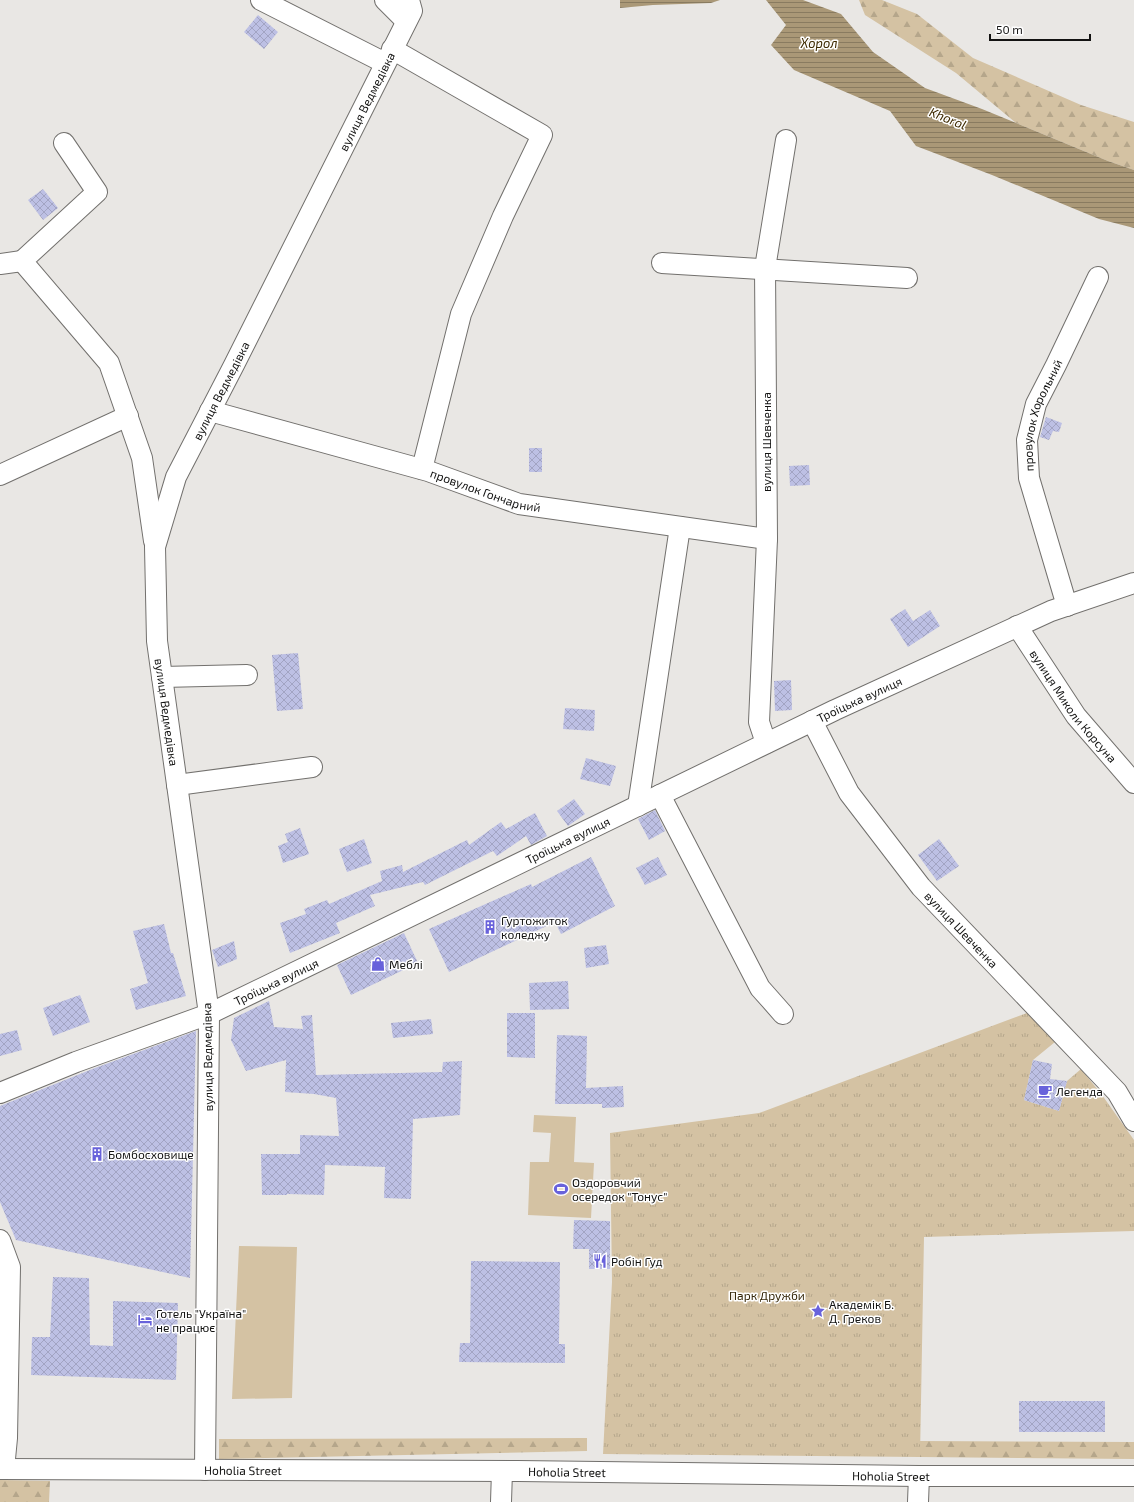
<svg xmlns="http://www.w3.org/2000/svg" width="1134" height="1502" font-family="'Exo 2',sans-serif">
<defs>
<pattern id="grass-tufts" width="24" height="20" patternUnits="userSpaceOnUse"><rect width="24" height="20" fill="#d4c2a3"/><path d="M3 7l-1-3M5 7V3M7 7l1-3M15 17l-1-3M17 17v-4M19 17l1-3" fill="none" stroke="#b5a68b"/></pattern>
<pattern id="forest-firs" width="22" height="20" patternUnits="userSpaceOnUse"><rect width="22" height="20" fill="#d4c2a3"/><path d="M5 1l3.5 6h-7zM16 11l3.5 6h-7z" fill="#b5a68b"/></pattern>
<pattern id="water-rules" width="6" height="5" patternUnits="userSpaceOnUse"><rect width="6" height="5" fill="#aa9877"/><path d="M0 2.5h6" fill="none" stroke="#897b60"/></pattern>
<pattern id="building-cross-hatch" width="8" height="8" patternUnits="userSpaceOnUse"><rect width="8" height="8" fill="#bdc0e4"/><path d="M0 0l8 8M0 8l8-8" fill="none" stroke="#a2a4c3"/></pattern>
</defs>
<rect width="100%" height="100%" fill="#e9e7e4"/>
<path fill="url(#grass-tufts)" d="M1027 1013 1055 1042 1033 1060 1024 1100 1059 1111 1067 1081 1081 1069 1102 1095 1134 1140V1231L924 1237 920 1457 603 1454 612 1282 610 1133 759 1113Z"/>
<path fill="url(#forest-firs)" d="M859 0H882L917 14 973 58 1081 105 1134 122V170L1108 161 1016 123 956 73 865 15Z
M587 1438V1451L219 1459V1439Z
M920 1441 1134 1442V1459L920 1457Z
M0 1480 50 1481 49 1502H0Z"/>
<path fill="#d4c2a3" d="M534 1115 576 1117 574 1162 594 1163 591 1218 528 1215 530 1162H549L551 1133 533 1132Z
M239 1246 297 1247 292 1398 232 1399Z"/>
<path fill="url(#water-rules)" d="M620 0H720L711 3 653 5 620 8Z
M766 0H803L841 14 873 52 925 88 982 109 1108 161 1134 170V228L1099 219 992 175 916 146 890 111 794 70 771 45 786 25Z"/>
<path fill="url(#building-cross-hatch)" d="M258 15 278 32 264 49 244 32Z
M43 189 58 208 43 220 28 200Z
M1046 417 1062 423 1059 432 1053 431 1049 440 1040 437Z
M529 448H542V472H529Z
M809 465 810 485 790 486 789 466Z
M905 609 913 621 930 610 940 626 908 647 890 619Z
M298 653 303 709 277 711 272 655Z
M791 680 792 710 775 711 774 681Z
M565 708 595 710 594 731 563 729Z
M586 758 616 766 610 786 580 779Z
M574 799 585 814 568 826 557 811Z
M655 810 665 831 649 840 638 819Z
M535 813 547 836 531 845 526 836 497 856 493 851 425 885 423 882 370 895 375 906 336 923 340 933 290 953 280 923 306 914 304 909 327 900 329 904 382 881 380 871 402 865 403 872 467 840 469 845 501 822 506 829Z
M300 828 309 854 283 863 278 846 288 842 285 834Z
M364 839 372 863 347 872 339 849Z
M939 839 959 866 937 881 918 855Z
M591 857 615 906 561 934 555 922 449 972 429 929 531 884 532 887Z
M658 857 667 875 645 885 636 868Z
M164 924 171 953H173L186 996 136 1010 130 989 148 983 133 931Z
M404 933 418 963 351 995 337 965Z
M234 941 237 959 218 967 212 950Z
M606 945 609 964 586 968 584 948Z
M568 981 569 1009 530 1010 529 983Z
M80 995 90 1022 53 1036 43 1008Z
M269 1001 274 1027 303 1029 301 1016 312 1015 316 1075 442 1072 443 1062 462 1061 460 1115 413 1119 411 1199 384 1198 385 1167 325 1165 324 1195 287 1194V1195H262L261 1154H300V1135L339 1136 336 1098 314 1094 285 1092 286 1060 246 1071 231 1040 234 1018Z
M507 1013H535V1058L507 1057Z
M431 1019 433 1034 393 1038 391 1023Z
M17 1030 22 1050 0 1056V1034Z
M196 1031 190 1278 16 1240 0 1202V1106L95 1068Z
M557 1035 587 1036 586 1088 623 1086 624 1107 602 1108V1104H555Z
M1033 1060 1052 1064 1050 1079 1067 1081 1059 1111 1024 1100Z
M574 1220 610 1221V1269H589V1249H573Z
M471 1261 560 1262 559 1344H565V1363L459 1362 460 1343H470Z
M53 1277 89 1278 90 1345 113 1346V1301L178 1303 176 1380 31 1375 32 1337H50Z
M1019 1401H1105V1432H1019Z"/>
<g fill="none" stroke-linecap="round" stroke-linejoin="round">
<defs>
<g id="minor">
<path d="M261 0 385 63"/>
<path d="M385 0 406 21"/>
<path d="M392 49 542 135 503 216 461 314 422 469"/>
<path d="M64 143 97 192 22 261 109 363 142 458 154 541"/>
<path d="M662 263 907 278"/>
<path d="M0 264 22 261"/>
<path id="s1" d="M210 411 428 471 519 504 767 539"/>
<path d="M0 475 128 416"/>
<path id="s2" d="M1067 606 1029 478 1027 440 1036 404 1056 365 1098 277"/>
<path id="s3" d="M1017 626 1076 716 1134 783"/>
<path d="M162 677 247 675"/>
<path id="s4" d="M812 721 849 793 921 887 1117 1092 1134 1121"/>
<path d="M766 743 759 722 767 539 765 268 786 140"/>
<path d="M177 785 312 767"/>
<path d="M660 795 760 988 783 1014"/>
<path d="M638 806 680 527"/>
<path id="s5" d="M0 1093 76 1062 209 1014 835 710 1051 611 1134 583"/>
<path d="M0 1240 10 1267 7 1438 4 1469"/>
<path id="s6" d="M0 1469 518 1471 919 1476H1134"/>
<path id="s7" d="M205 1470 209 1014 157 641 155 547 176 477 234 365 412 11 409 0"/>
<path d="M501 1502 502 1471"/>
<path d="M918 1502 919 1476"/>
</g>
</defs>
<use href="#minor" stroke="#72706d" stroke-width="22"/>
<use href="#minor" stroke="#fff" stroke-width="20"/>
</g>
<defs>
<symbol id="building-bare" viewBox="-9 -9 18 18"><path d="M-4-6H4V6H1V3H-1V6H-4ZM-2.5-4.3h1.7v1.8h-1.7ZM.8-4.3h1.7v1.8H.8ZM-2.5-1h1.7V.8h-1.7ZM.8-1h1.7V.8H.8Z" fill="#6862db" stroke="#fff" stroke-width="2.5" paint-order="stroke"/></symbol>
<symbol id="shop-bare" viewBox="-9 -9 18 18"><path d="M-5-2.5h2.3a2.7 3.5 0 0 1 5.4 0H5L5.5 6h-11ZM-1.5-2.5h3a1.5 2.3 0 0 0-3 0Z" fill="#6862db" stroke="#fff" stroke-width="2.5" paint-order="stroke"/></symbol>
<symbol id="cafe-bare" viewBox="-9 -9 18 18"><path d="M-5.5-4.5H6V0H3Q3 3.5 0 3.5H-2.5Q-5.5 3.5-5.5 0ZM3-3.2v2h1.7v-2ZM-6 4.5H4V6H-6Z" fill="#6862db" stroke="#fff" stroke-width="2.5" paint-order="stroke"/></symbol>
<symbol id="stadium-bare" viewBox="-9 -9 18 18"><path d="M0-5a6.5 5 0 1 0 0 10a6.5 5 0 1 0 0-10ZM-3.5-1.8h7v3.6h-7Z" fill="#6862db" stroke="#fff" stroke-width="2.5" paint-order="stroke"/></symbol>
<symbol id="restaurant-bare" viewBox="-9 -9 18 18"><path d="M-5-6h1v4h1v-4h1v4h1v-4h1v5L-1.5 .5V6h-2V.5L-5-1ZM5-6V6H3V1.5H1.5Q1.5-4 5-6Z" fill="#6862db" stroke="#fff" stroke-width="2.5" paint-order="stroke"/></symbol>
<symbol id="sight-bare" viewBox="-9 -9 18 18"><path d="M0-6L1.8-2.2L6-1.7L2.9 1.2L3.7 5.4L0 3.3L-3.7 5.4L-2.9 1.2L-6-1.7L-1.8-2.2Z" fill="#6862db" stroke="#fff" stroke-width="2.5" paint-order="stroke"/></symbol>
<symbol id="hotel-bare" viewBox="-9 -9 18 18"><path d="M-6-4.5h1.5V1H6V5H4.5V3h-9V5H-6ZM-4 0a1.8 1.8 0 1 1 3.6 0ZM.5 0V-2.5h3Q6-2.5 6 0Z" fill="#6862db" stroke="#fff" stroke-width="2.5" paint-order="stroke"/></symbol>
</defs>
<g fill-rule="evenodd">
<use href="#building-bare" x="480" y="917" width="20" height="20"/>
<use href="#shop-bare" x="368" y="954" width="20" height="20"/>
<use href="#cafe-bare" x="1035" y="1081" width="20" height="20"/>
<use href="#building-bare" x="87" y="1144" width="20" height="20"/>
<use href="#stadium-bare" x="551" y="1179" width="20" height="20"/>
<use href="#restaurant-bare" x="590" y="1251" width="20" height="20"/>
<use href="#sight-bare" x="808" y="1301" width="20" height="20"/>
<use href="#hotel-bare" x="135" y="1310" width="20" height="20"/>
</g>
<g text-anchor="middle" dominant-baseline="central" stroke-width="3" stroke-linejoin="round" paint-order="stroke">
<g font-size="12" fill="#131312" stroke="#fff">
<text stroke="none"><textPath href="#s7" startOffset="1421">вулиця Ведмедівка</textPath></text>
<text stroke="none"><textPath href="#s7" startOffset="1097">вулиця Ведмедівка</textPath></text>
<text stroke="none"><textPath href="#s2" startOffset="199">провулок Хорольний</textPath></text>
<text transform="translate(766 442) rotate(-90)">вулиця Шевченка</text>
<text stroke="none"><textPath href="#s1" startOffset="287">провулок Гончарний</textPath></text>
<text stroke="none"><textPath href="#s5" startOffset="946">Троїцька вулиця</textPath></text>
<text stroke="none"><textPath href="#s3" startOffset="98">вулиця Миколи Корсуна</textPath></text>
<text transform="translate(167 712) rotate(82)">вулиця Ведмедівка</text>
<text stroke="none"><textPath href="#s5" startOffset="622">Троїцька вулиця</textPath></text>
<text stroke="none"><textPath href="#s4" startOffset="258">вулиця Шевченка</textPath></text>
<text stroke="none"><textPath href="#s5" startOffset="298">Троїцька вулиця</textPath></text>
<text transform="translate(207 1057) rotate(-91)">вулиця Ведмедівка</text>
<text stroke="none"><textPath href="#s6" startOffset="243">Hoholia Street</textPath></text>
<text stroke="none"><textPath href="#s6" startOffset="567">Hoholia Street</textPath></text>
<text stroke="none"><textPath href="#s6" startOffset="891">Hoholia Street</textPath></text>
</g>
<g font-size="12" fill="#131312" stroke="#fff" text-anchor="start">
<text x="501" y="920">Гуртожиток<tspan x="501" dy="14">коледжу</tspan></text>
<text x="389" y="964">Меблі</text>
<text x="1056" y="1091">Легенда</text>
<text x="108" y="1154">Бомбосховище</text>
<text x="572" y="1182">Оздоровчий<tspan x="572" dy="14">осередок "Тонус"</tspan></text>
<text x="611" y="1261">Робін Гуд</text>
<text x="829" y="1304">Академік Б.<tspan x="829" dy="14">Д. Греков</tspan></text>
<text x="156" y="1313">Готель "Україна"<tspan x="156" dy="14">не працює</tspan></text>
</g>
<g font-size="12" fill="#352709" stroke="#fff">
<text x="767" y="1295">Парк Дружби</text>
</g>
<g font-size="13" font-style="italic" fill="#3e2a00" stroke="#fff">
<text x="819" y="43">Хорол</text>
<text transform="translate(948 118) rotate(22)">Khorol</text>
</g>
</g>
<path d="M990 34v6h100v-6" fill="none" stroke="#131312" stroke-width="2"/>
<text x="996" y="34" font-size="12" fill="#131312" stroke="#ffffff" stroke-width="3" paint-order="stroke">50 m</text>
</svg>
